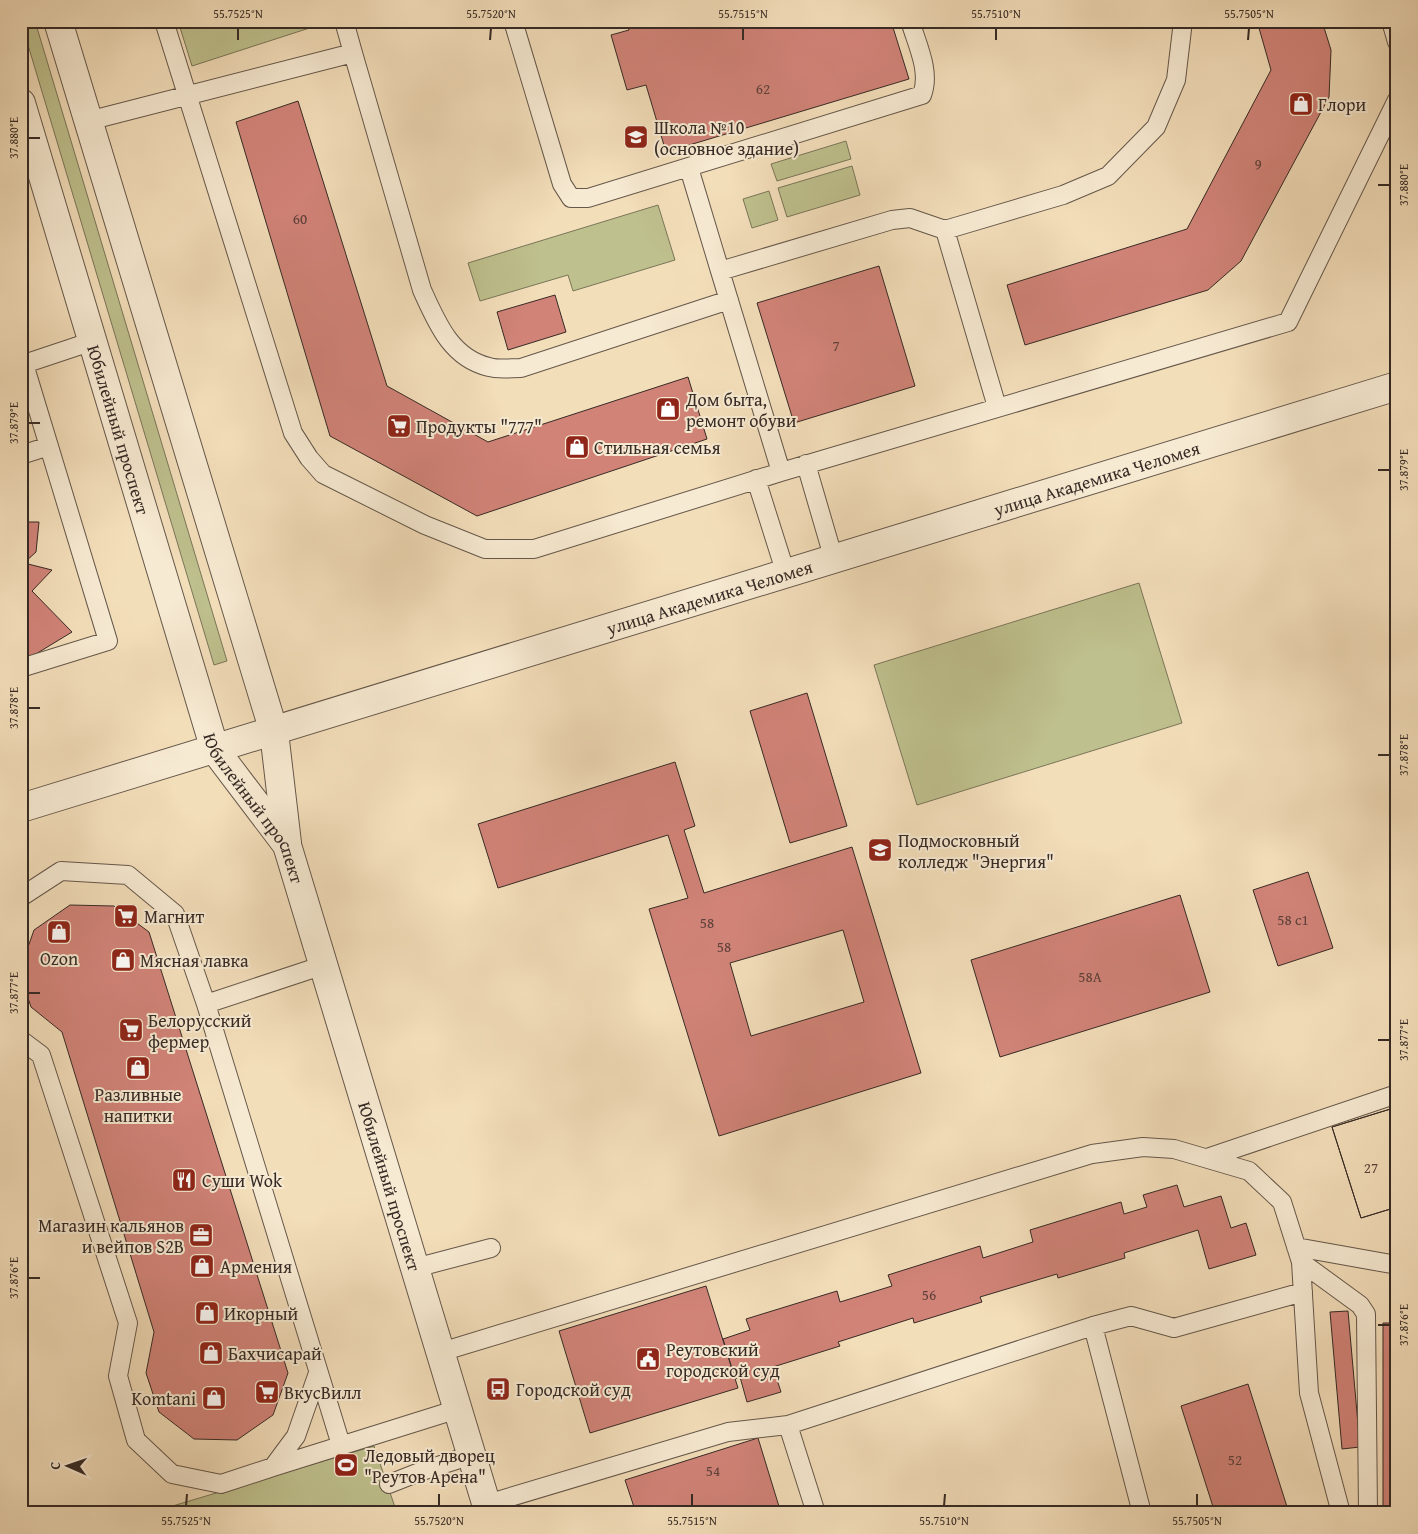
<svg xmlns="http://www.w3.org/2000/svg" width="1418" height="1534" font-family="'Gentium Book Plus',serif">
<rect width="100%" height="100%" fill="#f3deba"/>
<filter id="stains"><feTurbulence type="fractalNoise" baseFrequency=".004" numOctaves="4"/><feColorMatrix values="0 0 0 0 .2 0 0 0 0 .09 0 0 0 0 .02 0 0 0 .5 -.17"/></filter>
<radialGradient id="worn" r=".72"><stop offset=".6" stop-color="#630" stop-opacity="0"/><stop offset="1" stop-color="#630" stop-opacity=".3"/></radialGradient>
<path fill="#bec08d" stroke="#7a7559" d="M35 21 227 661 214 665 22 25Z
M178 21H325V23L192 66Z
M846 141 851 159 777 181 771 164Z
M852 166 860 195 787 217 778 188Z
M769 191 778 220 752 228 743 199Z
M658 205 675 260 573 291 568 275 480 301 468 263Z
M1139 583 1182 723 917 805 874 665Z
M374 1446 397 1513H149Z"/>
<path fill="#d18378" stroke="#362a25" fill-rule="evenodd" d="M626 21H891L909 79 666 152 646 85 627 90 611 35 629 30Z
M1257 21H1322L1331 50 1329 97 1241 261 1208 290 1025 345 1007 285 1187 229 1271 70Z
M298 101 387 386 488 442 688 377 707 439 477 516 330 436 236 122Z
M879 266 915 386 794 423 757 303Z
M555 295 566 332 508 350 497 312Z
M21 522H39L36 552 24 563 52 570 32 591 72 632 21 663Z
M807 693 847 826 790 843 750 711Z
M675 762 695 826 684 830 704 893 852 847 921 1073 719 1136 649 909 688 898 668 835 498 888 478 824ZM843 930 864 1002 751 1036 730 963Z
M1308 872 1333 948 1278 966 1253 890Z
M1180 895 1210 992 1000 1057 971 960Z
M70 905 114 906 149 932 288 1373 273 1415 237 1440 194 1439 159 1412 146 1373 154 1332 62 1032 31 1007 21 977V967L34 930Z
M1397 1107V1207L1361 1218 1332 1127Z
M1397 1107V1207L1361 1218 1332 1127Z
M1177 1185 1184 1207 1221 1196 1231 1228 1246 1223 1256 1255 1209 1269 1198 1230 1124 1253 1125 1258 1058 1278 1057 1274 980 1297 982 1302 914 1323 913 1318 838 1342 840 1346 773 1367 781 1392 747 1402 740 1377 735 1379 723 1339 750 1330 746 1319 837 1291 840 1302 892 1286 888 1275 980 1246 983 1258 1033 1242 1030 1230 1121 1202 1124 1214 1147 1207 1143 1195Z
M706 1286 738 1388 590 1433 559 1331Z
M1348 1311 1360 1447 1342 1449 1330 1312Z
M1383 1323H1397V1513H1383Z
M1248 1384 1289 1513H1215L1181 1406Z
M758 1438 781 1513H636L625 1480Z"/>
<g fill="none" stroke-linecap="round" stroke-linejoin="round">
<defs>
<path id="service" d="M164 21 293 433 309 458 323 474 425 525 485 549H534L781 472 1288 322 1397 100
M344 21 353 53
M513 21 562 184 571 198H588L922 95C931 72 917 44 910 21
M1391 21 1397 42
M88 121 353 53 422 290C437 323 451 358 489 367 499 370 511 368 521 368L729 300
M689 168 720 271
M945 230 1063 195 1108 176 1156 127 1176 80 1183 21
M21 365 93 341
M21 455 49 446
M806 464 834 560
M781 472 720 271 892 220 910 218 945 230 997 407
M756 479 786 574
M21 668 108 641 24 364
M21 897 61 871 128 875 175 914 206 1004 341 1445
M206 1004 324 965
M21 1040 41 1055 128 1323 118 1376 136 1440 172 1474 221 1484 273 1467 296 1436 318 1373
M1207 1158 1397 1094
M1296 1247 1397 1265
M1301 1262 1360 1305 1366 1314 1368 1513
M415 1268 491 1248
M1093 1326 1131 1316 1174 1328 1303 1292
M441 1352 1092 1154 1143 1147 1174 1149 1249 1171 1282 1202 1301 1262 1309 1393 1341 1513
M788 1425 816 1513
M273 1467 458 1409
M389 1484 422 1471 472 1455
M487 1504 728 1432 788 1425 1093 1326 1142 1513"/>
<g id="tertiary">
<path d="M58 21 274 732 287 843"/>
<path id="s1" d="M21 103 215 750 287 845 489 1513"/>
<path id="s2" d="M21 808 1397 386"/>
</g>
</defs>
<use href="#service" stroke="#65574a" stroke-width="20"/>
<use href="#tertiary" stroke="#65574a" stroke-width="30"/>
<use href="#service" stroke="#f7ead2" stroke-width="18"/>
<use href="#tertiary" stroke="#f7ead2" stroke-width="28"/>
</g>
<path fill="none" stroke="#362a25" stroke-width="2" d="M238 40V28M490 40 491 28M743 40V28M996 40V28M1248 40 1249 28M28 138H40M1378 185H1390M28 423H40M1378 470H1390M28 708H40M1378 755H1390M28 993H40M1378 1040H1390M28 1278H40M1378 1325H1390M186 1506 187 1494M439 1506V1494M692 1506V1494M944 1506 945 1494M1197 1506V1494"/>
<defs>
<symbol id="shop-square" viewBox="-11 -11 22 22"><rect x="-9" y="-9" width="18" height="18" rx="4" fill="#8f2418" stroke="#f7ead2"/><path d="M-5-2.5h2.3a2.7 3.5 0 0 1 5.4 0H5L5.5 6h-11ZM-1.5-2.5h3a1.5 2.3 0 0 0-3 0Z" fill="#fff"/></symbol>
<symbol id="school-square" viewBox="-11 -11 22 22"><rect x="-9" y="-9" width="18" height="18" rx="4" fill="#8f2418" stroke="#f7ead2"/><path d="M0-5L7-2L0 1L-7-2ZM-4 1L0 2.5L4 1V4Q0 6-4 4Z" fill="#fff"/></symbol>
<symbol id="supermarket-square" viewBox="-11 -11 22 22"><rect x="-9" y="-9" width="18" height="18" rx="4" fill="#8f2418" stroke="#f7ead2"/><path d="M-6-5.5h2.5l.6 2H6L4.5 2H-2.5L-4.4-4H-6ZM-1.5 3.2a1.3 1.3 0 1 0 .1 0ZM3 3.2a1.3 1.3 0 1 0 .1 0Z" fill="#fff"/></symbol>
<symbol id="university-square" viewBox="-11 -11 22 22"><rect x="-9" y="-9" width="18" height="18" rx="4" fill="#8f2418" stroke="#f7ead2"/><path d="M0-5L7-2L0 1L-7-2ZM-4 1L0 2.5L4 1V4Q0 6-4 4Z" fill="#fff"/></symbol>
<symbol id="restaurant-square" viewBox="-11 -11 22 22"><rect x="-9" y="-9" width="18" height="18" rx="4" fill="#8f2418" stroke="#f7ead2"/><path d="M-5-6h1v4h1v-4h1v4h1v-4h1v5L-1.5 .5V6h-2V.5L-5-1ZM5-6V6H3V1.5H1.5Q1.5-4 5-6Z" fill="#fff"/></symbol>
<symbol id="office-square" viewBox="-11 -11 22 22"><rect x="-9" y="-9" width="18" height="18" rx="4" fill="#8f2418" stroke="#f7ead2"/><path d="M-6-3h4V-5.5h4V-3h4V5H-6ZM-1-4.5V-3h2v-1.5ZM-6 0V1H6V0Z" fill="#fff"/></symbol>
<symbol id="civic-square" viewBox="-11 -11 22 22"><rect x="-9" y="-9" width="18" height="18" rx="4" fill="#8f2418" stroke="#f7ead2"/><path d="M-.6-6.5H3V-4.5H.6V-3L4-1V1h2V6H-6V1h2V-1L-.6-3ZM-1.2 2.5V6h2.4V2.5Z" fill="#fff"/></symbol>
<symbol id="bus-square" viewBox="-11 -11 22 22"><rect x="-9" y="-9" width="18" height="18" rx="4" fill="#8f2418" stroke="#f7ead2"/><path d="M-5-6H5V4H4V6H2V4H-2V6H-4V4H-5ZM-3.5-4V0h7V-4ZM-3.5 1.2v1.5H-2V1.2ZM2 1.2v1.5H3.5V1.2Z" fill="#fff"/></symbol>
<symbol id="stadium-square" viewBox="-11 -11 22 22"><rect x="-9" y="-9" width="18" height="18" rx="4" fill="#8f2418" stroke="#f7ead2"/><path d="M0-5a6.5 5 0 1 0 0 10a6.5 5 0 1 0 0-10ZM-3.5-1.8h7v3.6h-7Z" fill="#fff"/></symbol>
</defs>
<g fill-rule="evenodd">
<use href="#shop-square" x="1287" y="90" width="28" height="28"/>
<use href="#school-square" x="622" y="123" width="28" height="28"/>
<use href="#shop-square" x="654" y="395" width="28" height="28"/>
<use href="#supermarket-square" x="385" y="412" width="28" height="28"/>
<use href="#shop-square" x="563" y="433" width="28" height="28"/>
<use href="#university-square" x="866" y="836" width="28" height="28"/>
<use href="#supermarket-square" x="112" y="902" width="28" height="28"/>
<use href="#shop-square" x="45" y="918" width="28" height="28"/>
<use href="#shop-square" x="109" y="946" width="28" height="28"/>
<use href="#supermarket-square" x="117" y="1016" width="28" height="28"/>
<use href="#shop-square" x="124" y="1054" width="28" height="28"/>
<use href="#restaurant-square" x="170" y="1166" width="28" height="28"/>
<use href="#office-square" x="187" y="1221" width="28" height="28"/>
<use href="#shop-square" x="188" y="1252" width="28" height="28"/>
<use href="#shop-square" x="193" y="1299" width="28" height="28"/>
<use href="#shop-square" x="197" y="1339" width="28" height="28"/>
<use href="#civic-square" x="634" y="1345" width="28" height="28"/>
<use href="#bus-square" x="484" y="1375" width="28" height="28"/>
<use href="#supermarket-square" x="253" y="1378" width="28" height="28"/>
<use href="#shop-square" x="200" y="1384" width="28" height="28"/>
<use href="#stadium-square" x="332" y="1451" width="28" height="28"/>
</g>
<g text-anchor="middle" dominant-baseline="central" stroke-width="4" stroke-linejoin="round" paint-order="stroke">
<g font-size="15" fill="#5d403a">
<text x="763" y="88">62</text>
<text x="1258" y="163">9</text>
<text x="300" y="218">60</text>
<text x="836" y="345">7</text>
<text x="1293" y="919">58 с1</text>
<text x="707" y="922">58</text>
<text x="724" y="946">58</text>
<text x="1090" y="976">58А</text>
<text x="1371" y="1167">27</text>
<text x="929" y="1294">56</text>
<text x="1235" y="1459">52</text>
<text x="713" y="1470">54</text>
</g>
<g font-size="18" fill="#362a25" stroke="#f7ead2" text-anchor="start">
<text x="1318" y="104">Глори</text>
<text x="654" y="127">Школа №10<tspan x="654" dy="21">(основное здание)</tspan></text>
<text x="686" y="399">Дом быта,<tspan x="686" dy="21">ремонт обуви</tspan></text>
<text x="416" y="426">Продукты "777"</text>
<text x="594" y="447">Стильная семья</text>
<text x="898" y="840">Подмосковный<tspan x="898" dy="21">колледж "Энергия"</tspan></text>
<text x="144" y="916">Магнит</text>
<text x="59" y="958" text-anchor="middle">Ozon</text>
<text x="140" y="960">Мясная лавка</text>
<text x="148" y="1020">Белорусский<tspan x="148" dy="21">фермер</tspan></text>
<text x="138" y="1094" text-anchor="middle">Разливные<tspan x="138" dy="21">напитки</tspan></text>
<text x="202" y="1180">Суши Wok</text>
<text x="184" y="1225" text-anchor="end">Магазин кальянов<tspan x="184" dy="21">и вейпов S2B</tspan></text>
<text x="220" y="1266">Армения</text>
<text x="224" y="1313">Икорный</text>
<text x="666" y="1349">Реутовский<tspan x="666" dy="21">городской суд</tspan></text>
<text x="228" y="1353">Бахчисарай</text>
<text x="516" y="1389">Городской суд</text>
<text x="284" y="1392">ВкусВилл</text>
<text x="196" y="1398" text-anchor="end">Komtani</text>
<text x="364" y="1455">Ледовый дворец<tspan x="364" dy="21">"Реутов Арена"</tspan></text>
</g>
<g font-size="18" fill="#362a25" stroke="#f7ead2">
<text stroke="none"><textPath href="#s1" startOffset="341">Юбилейный проспект</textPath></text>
<text stroke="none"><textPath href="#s2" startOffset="1125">улица Академика Челомея</textPath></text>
<text stroke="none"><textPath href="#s2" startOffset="720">улица Академика Челомея</textPath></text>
<text stroke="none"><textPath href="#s1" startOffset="746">Юбилейный проспект</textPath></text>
<text stroke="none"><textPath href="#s1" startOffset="1151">Юбилейный проспект</textPath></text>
</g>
</g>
<rect width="1418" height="1534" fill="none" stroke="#f3deba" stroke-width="55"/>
<g transform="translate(68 1466) rotate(272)" stroke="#f7ead2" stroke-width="4" paint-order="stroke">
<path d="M0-4L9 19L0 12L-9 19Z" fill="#362a25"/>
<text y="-8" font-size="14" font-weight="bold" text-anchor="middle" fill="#362a25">С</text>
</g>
<rect x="28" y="28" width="1362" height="1478" fill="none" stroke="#362a25" stroke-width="2"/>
<g font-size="12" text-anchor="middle" fill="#362a25">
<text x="238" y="18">55.7525°N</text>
<text x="491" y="18">55.7520°N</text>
<text x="743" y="18">55.7515°N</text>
<text x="996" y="18">55.7510°N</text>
<text x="1249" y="18">55.7505°N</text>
<text transform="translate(14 138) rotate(-90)" y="4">37.880°E</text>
<text transform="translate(1404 185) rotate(-90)" y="4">37.880°E</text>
<text transform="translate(14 423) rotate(-90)" y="4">37.879°E</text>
<text transform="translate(1404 470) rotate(-90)" y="4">37.879°E</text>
<text transform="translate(14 708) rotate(-90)" y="4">37.878°E</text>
<text transform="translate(1404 755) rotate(-90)" y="4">37.878°E</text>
<text transform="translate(14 993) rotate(-90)" y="4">37.877°E</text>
<text transform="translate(1404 1040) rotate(-90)" y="4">37.877°E</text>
<text transform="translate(14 1278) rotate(-90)" y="4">37.876°E</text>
<text transform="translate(1404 1325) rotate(-90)" y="4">37.876°E</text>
<text x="186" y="1525">55.7525°N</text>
<text x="439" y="1525">55.7520°N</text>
<text x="692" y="1525">55.7515°N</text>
<text x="944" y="1525">55.7510°N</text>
<text x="1197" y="1525">55.7505°N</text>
</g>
<rect width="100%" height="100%" filter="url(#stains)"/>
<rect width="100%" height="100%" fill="url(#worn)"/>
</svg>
